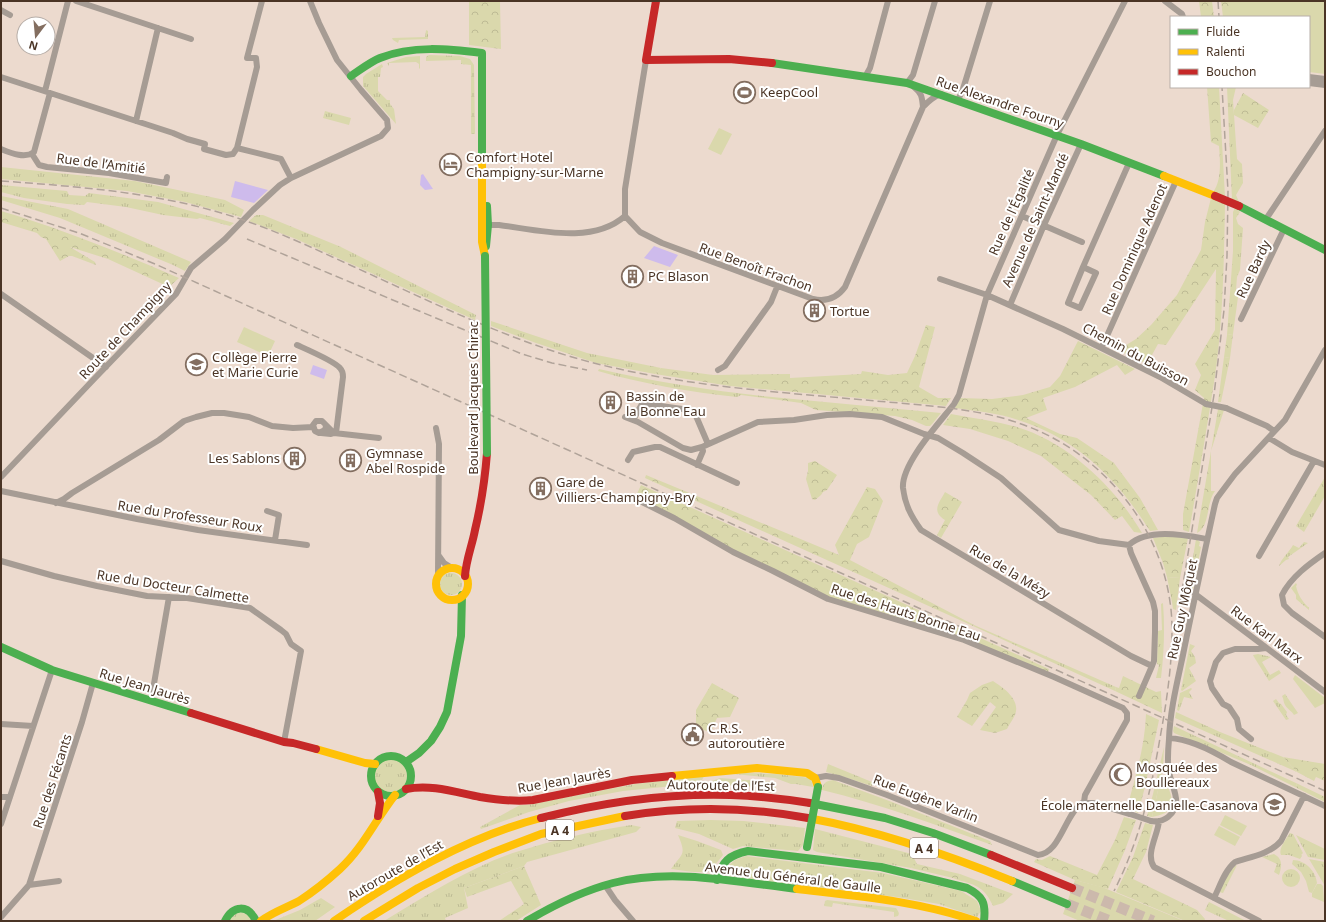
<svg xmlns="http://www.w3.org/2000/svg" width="1326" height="922" font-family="'Noto Sans',sans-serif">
<defs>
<pattern id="grass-tufts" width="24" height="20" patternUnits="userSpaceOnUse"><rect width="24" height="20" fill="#dad8ac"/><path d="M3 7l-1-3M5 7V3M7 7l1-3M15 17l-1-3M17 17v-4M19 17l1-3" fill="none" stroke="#bdba94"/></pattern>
<pattern id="forest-crowns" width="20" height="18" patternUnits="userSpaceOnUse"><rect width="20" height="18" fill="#dad8ac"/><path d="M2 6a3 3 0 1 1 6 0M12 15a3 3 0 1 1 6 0" fill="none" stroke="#bdba94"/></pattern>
</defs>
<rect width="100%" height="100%" fill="#ecdace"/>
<path fill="url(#grass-tufts)" d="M426 30 428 31V39L399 40 398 43 393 40 392 38 425 37Z
M429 55 460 56 470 59 474 65 475 134H471V65L461 64V60L426 61V57Z
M420 56V69L419 68V64L416 62 389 63V66L387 63 406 57Z
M382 64 383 67 381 68 380 77H378V91L387 100H390V104L394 109 396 124 363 86V77L366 74Z
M1227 87H1236L1233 100 1237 159 1242 164 1243 183 1236 195 1239 202 1232 200Z
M325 111 351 118 349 125 323 118Z
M1211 142H1222L1225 197 1213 192C1222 181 1220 159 1219 146Z
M1 167 135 181 225 200 244 210 241 217 185 202 127 191 1 179Z
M1 185 67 191 69 195 85 196 89 193 158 202 234 223 230 226 200 218 197 219 163 215 126 207 87 202 84 205 67 204 24 198 1 192Z
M1 196 68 209 191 262 185 271 173 265 60 218 1 200Z
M1235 208 1240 212 1236 218 1238 224 1243 228 1240 270 1237 277 1236 290 1238 297 1233 334 1227 335 1233 251V212Z
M256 215H263L341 247 476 315 475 320 296 239 249 221Z
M491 321 587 353 661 368 655 374 596 363 536 343 491 326Z
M1224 357 1230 358 1221 402H1218Z
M599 369C656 382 714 391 772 397V399L741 395 737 397C690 392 643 384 598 371Z
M1218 409 1224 410 1211 451Z
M1325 477V496L1304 532 1296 526Z
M1196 539 1200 542 1199 546 1201 547 1193 589 1188 587Z
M1304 542 1308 543 1288 557 1289 559 1286 560 1279 566C1281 559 1289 552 1293 545L1299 548Z
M440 584a11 11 0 1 1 22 0a11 11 0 1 1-22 0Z
M1167 577 1180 578 1176 610 1173 609 1172 602Z
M1296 583 1297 585 1296 586C1298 595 1302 601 1308 607H1309V610L1296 599V595L1291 588Z
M1163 603C1165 628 1164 653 1161 678H1156L1159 665 1157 664 1158 631 1162 630 1161 604Z
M974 625 1116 687 1115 691 973 626Z
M1190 644 1195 646 1191 651 1195 657 1196 663 1189 668 1196 681 1182 691 1181 690Z
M1258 654 1271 657 1262 662 1270 675 1279 670 1281 673 1269 681 1254 657 1253 655Z
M1191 688 1192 689 1189 692 1193 699 1184 697 1179 711 1177 710 1180 693Z
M1285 694 1298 713 1294 715C1292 711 1288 710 1285 705 1283 702 1284 699 1282 696Z
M1276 699 1279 703 1281 704 1287 712 1286 715 1289 719 1286 720 1273 701Z
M1176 712 1220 732 1283 757 1297 772 1175 718Z
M1174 726 1285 778 1296 783 1297 788 1251 765 1174 733 1173 731Z
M1164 747 1163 768 1152 817 1147 816 1153 794Z
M373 776a17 17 0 1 1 34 0a17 17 0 1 1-34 0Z
M828 764 872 782V786L844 777 826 772Z
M745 773 776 774 802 777 809 778 812 782 813 787 796 784H791L775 778 734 774Z
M704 776 702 780 683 785 623 791 569 801 529 812 481 829 480 827 520 805H527L635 784Z
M720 778 774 782 776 788 704 784Z
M833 780 841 783 892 802 990 841 992 845C936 825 880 804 822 790 823 783 826 781 833 780Z
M711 820 744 821 805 828 803 845 798 851 743 846 733 849 699 834 675 828 677 821Z
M631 825 641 827 636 832 527 862 524 866 464 888 468 908 445 918 446 921H384C426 896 470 867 516 852 554 840 592 831 631 825Z
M815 829 912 854 917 864 911 868 817 852 813 850Z
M1290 833 1293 834 1303 853 1297 846 1302 856 1300 859 1289 855H1281C1278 849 1286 839 1290 833Z
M678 835 697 841 721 850 723 855C719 860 713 868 707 871 698 874 680 870 671 869 682 853 687 856 678 835Z
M1296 835 1325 849V860L1308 857Z
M1274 854C1283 859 1282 866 1279 875L1274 872 1277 864 1262 857Z
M746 856 883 873 961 891 977 901 981 911 977 917 939 904 897 897 729 876 726 872V868L735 860Z
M1309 859 1325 862V886Z
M1293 860C1305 860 1316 871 1317 883L1312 893 1309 892 1306 881 1301 872 1292 864Z
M1237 865 1223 893 1219 892C1224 884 1228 869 1237 865Z
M1282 878a9 9 0 1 1 18 0a9 9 0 1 1-18 0Z
M960 874 1013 894 1003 903 993 906C985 888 977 885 958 880Z
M321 898 335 907 315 921H273L300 910Z
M827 900 896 908C898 911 900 913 898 916L894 917V912L833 903 832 907 824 906 825 901Z
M1209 902 1246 921H1229L1205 910Z
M236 912C245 913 248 913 252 921H229V918Z"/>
<path fill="url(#forest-crowns)" d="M469 1H500L501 49 469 45Z
M1199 1H1212L1214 17H1201Z
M1221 1H1244L1246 17H1223Z
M1207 87H1219L1222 142H1211Z
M1243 93 1269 110 1258 128 1234 115V110Z
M1211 198 1225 204C1224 261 1223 320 1215 376 1207 428 1198 480 1189 532L1183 530V514L1204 398 1195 390 1201 375 1195 364 1215 330 1216 269 1166 345 1158 344 1147 364 1118 350 1136 339 1151 325 1177 295 1201 250 1205 222Z
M1 211C62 229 121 253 179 278L169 287 108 259 70 247 95 262 96 265 72 256H69L60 261 46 239 41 237 37 233 1 222Z
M926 325 935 327 919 387 938 398H951L946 406 730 386 655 374 661 368 713 375 790 374V378L861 374 862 371 888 375 907 373 915 356Z
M1233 334 1230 358 1224 357 1227 335Z
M1078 341 1135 369 1125 375 1117 365 1075 387 1043 398 1047 410 1026 418 1060 434 1077 438 1114 463 1140 498 1158 530 1150 531C1117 479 1078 439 1018 420 998 413 976 411 955 408L960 398 992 399 1023 395 1050 387 1060 376Z
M772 397 941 413 933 423 930 426H926L912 420 895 416 816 410 801 403 772 399Z
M951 414C973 418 995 421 1017 427 1069 443 1115 487 1142 533L1134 532 1122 516 1115 520 1091 495 1041 456 1008 441 970 429 943 425Z
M1211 451V491H1215C1206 503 1210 527 1197 533Z
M815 461 837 475 827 490 823 492 821 495 815 500 812 499 806 479 808 471V463Z
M646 475 839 555 835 545 867 487 875 489 883 501 869 537 857 544 850 560 974 625 973 626 645 478Z
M641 485 1049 669 1048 673 952 633 830 601 730 550 636 496Z
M945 492 962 502 941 538 937 535 945 520C931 511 939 503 945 492Z
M1169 536 1188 538 1180 578 1167 577 1163 563 1153 538Z
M1123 676 1156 692 1161 691 1162 713 1115 691 1116 687 1119 688Z
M993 681C1004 688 1021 700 1015 715 1013 720 1009 724 1007 729L995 733 980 730 996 707 990 702 972 726 957 717 967 700 970 693 982 685Z
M712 683 739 698 730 717 717 718 711 732 696 728V710Z
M1146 714 1159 720 1145 787 1138 813 1127 809C1135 777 1145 747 1146 714Z
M1283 757 1325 764V781L1316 777 1314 781 1297 772Z
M1296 783 1325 797V802L1297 788Z
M1124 817 1136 820 1125 850 1108 889 1075 880 1034 862 1036 859 1042 860 1050 856 1097 875 1115 840Z
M1145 823 1153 825 1146 852 1133 879 1197 910 1205 919 1204 921H1185L1116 892 1133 857Z
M917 864 960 874 958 880 953 878 911 868Z
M524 866 541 905 516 921H499L524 904 511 881 467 897 464 888Z"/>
<path fill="#dad8ac" d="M1229 1H1325V74L1309 72V17H1230Z
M719 128 732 134 721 155 708 149Z
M244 327 275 341 268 356 237 342Z
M1295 675 1325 698V703L1315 708 1293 679Z
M1161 777C1169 785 1178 805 1165 813 1161 815 1156 816 1152 817Z
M1225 815 1247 826 1241 836 1220 825Z
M1219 826 1240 837 1235 846 1214 835Z
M1290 840H1293L1303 853 1299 857 1290 853V852L1286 848Z
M1075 880 1102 887 1184 921H1080L1063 914Z
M1317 884H1321L1323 886 1324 902 1312 897V893Z"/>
<path fill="#cebbec" d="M423 174 433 189 425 190 420 185 421 175Z
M235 181 268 190 254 203 231 197Z
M654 246 678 255 670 267 644 258Z
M313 365 327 370 324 379 310 374Z"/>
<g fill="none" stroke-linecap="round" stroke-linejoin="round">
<path stroke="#ccb9ac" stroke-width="11" stroke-dasharray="11 5.5" stroke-linecap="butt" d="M1072 888 1153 921
M1067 904 1110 921"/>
<path stroke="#a69c94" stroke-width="6" d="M76 1 191 39
M1125 1 1057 135 987 295 959 395 954 404C940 422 901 464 903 488 905 505 911 516 921 530L1131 656 1152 666 1139 696
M1165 1 1182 14 1183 17
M1 10 10 15
M1 77 173 133 187 139 205 144 204 149 226 155 233 154 237 148 281 159 291 178
M865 77 870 68 888 1
M1309 77 1325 79
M907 83 913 75 935 1
M1309 83 1325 85
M45 91 68 1
M958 100 963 89 990 1
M923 107C929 101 933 97 941 94
M136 121 158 28
M237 148 257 67 256 58H247L262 1
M1 149C11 153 25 159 34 152L50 93
M32 154 39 165 47 167 109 173 166 183 167 177
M625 216 640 232 662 243 813 299C826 302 837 298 845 287L923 107C922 98 922 93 914 87
M625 216V189L646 60
M1022 216 1082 242
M1266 219 1325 131
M488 225H499C538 230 592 245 625 216
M1083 267 1129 163
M1083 267 1096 273 1080 308 1068 303Z
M940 279 987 295 1063 329 1160 377 1206 404
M1 294 106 367
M1010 305 1044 225 1081 144
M1241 319 1284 229
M297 345C308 350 334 361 340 368 343 371 343 374 343 377L336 433
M1102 347 1176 181
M718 370 725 366 771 302 777 287
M1226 408 1267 426 1274 431
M625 417 638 422 683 448 691 450 702 447 758 422 794 420 827 415 850 414 882 417 924 434 938 438 963 453 1001 478 1059 530 1099 541 1129 545
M633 420 642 404 645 403 654 405 689 410 693 412 696 416 708 444
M326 426 325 430 319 433 315 431 313 425 316 421H322L334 433
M436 428 439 444 438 575
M321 433 331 434 334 433 379 438
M1269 438 1292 452 1325 465
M628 460 633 452 655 447H660L737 483
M697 465 703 451 702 447
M1 477 95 378 176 294 191 268 225 239 253 210 280 185 291 178 381 136 388 128 387 120 361 90 337 60 319 23 310 1
M1 491 137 519 198 530 307 545
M638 500 674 518 733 552 773 571 828 599 964 640 1054 677 1123 708 1127 713V720L1085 795 1084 802
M56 503 64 499 72 493 159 440 184 421 196 417 212 413H224L249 417 272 426 293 428 313 427
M267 511 279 515 275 540
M1129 545 1131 553 1153 602 1155 611V632L1154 661 1152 666
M1129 545C1148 528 1184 535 1207 539
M1325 553C1309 564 1291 577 1282 595L1284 605 1292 613 1325 637
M439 556 444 563 452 568
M1259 556 1314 461
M1 561 54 576 97 586 147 596 187 598 250 608 281 630 286 634 291 644 301 651 284 742
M1195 594 1325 692
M151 701 169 597
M1 724 33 726
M1169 738C1190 739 1213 751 1231 762L1325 806
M1251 739 1239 729 1237 719 1229 707 1223 704 1212 688 1210 681 1216 662 1223 653 1235 649H1258L1266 648
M815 778 826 776 839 778 887 795 1038 855C1060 854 1065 814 1082 803H1093L1130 814
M1 797H10
M1151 821C1157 822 1163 821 1168 817 1184 804 1172 788 1169 772 1167 762 1168 750 1169 739 1170 711 1177 683 1183 655 1193 605 1204 555 1215 504L1217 498 1235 474 1285 420 1325 350
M1159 821C1158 835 1145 854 1154 867L1259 921
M1 824 52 670
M29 885 82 722 93 683
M605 885 615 900 633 921
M1214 898C1220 886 1225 870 1235 862 1250 857 1270 854 1281 841L1304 796
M1 917 29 885 59 881"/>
<path stroke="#4caf50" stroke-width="8" d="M772 63 907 83 1081 144 1164 176
M351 76C360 70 370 62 380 58 412 45 449 49 482 53V158
M1239 206 1325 250
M486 246 488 225 487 206
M1 647 52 670 191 713
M371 776a20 20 0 1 1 40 0a20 20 0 1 1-40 0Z
M406 762 419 753 431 741 440 727 447 712 461 636 462 595
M810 803 885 818 933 833 991 855
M717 880C722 861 729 855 748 851L881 867 967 888C983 896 986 903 984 921
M1012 881 1067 904
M225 921C233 905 248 904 256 921
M527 921C554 905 582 891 613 883 672 868 738 882 797 889"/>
<path stroke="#ffc107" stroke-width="8" d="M482 158V242L485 256
M1164 176 1215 196
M436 584a16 16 0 1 1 32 0a16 16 0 1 1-32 0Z
M316 749 365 763 375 764
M672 776 757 768 807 773 815 778 818 787
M808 818C879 831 946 854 1012 881
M797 889C857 896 918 901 976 921
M261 921C273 912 286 908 299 901 313 892 328 880 340 869 363 848 376 819 395 795
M334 921C397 878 467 837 541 818
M364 921 418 888 455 869 494 852 541 834 625 816"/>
<path stroke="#c62828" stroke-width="8" d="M656 1 646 60 729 59 772 63
M465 576C466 560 472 546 475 530 481 505 485 479 487 453
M191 713 284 742 293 743 316 749
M406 789C431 784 455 792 480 797 498 800 515 802 533 800L632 780 672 776
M378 792 380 803 378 816
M625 816C686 806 748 807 808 818
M541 818C604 802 667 793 731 795 758 796 784 799 810 803
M991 855 1072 888"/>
<path stroke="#b0a399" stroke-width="1.5" stroke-dasharray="8 4" stroke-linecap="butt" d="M1218 1 1219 17
M1 181C84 187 167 193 246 221 281 233 315 249 350 265 423 298 495 334 572 357 668 385 767 391 865 400 916 405 977 407 1024 425 1099 452 1159 522 1170 602 1173 621 1172 639 1171 658 1169 685 1165 711 1160 738 1151 791 1139 842 1114 891
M1 208 79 233 155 264 1325 791
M247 239 522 354 552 363 587 370
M1176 627 1214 395 1224 310 1227 256 1228 191 1222 87"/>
<path stroke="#a69c94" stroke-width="6" d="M1206 404 1226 408
M1130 814 1151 821"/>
<path stroke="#4caf50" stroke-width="8" d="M485 256 487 453
M807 847 818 787"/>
<path stroke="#c62828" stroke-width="8" d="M1215 196 1239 206"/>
</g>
<defs>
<symbol id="stadium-ring" viewBox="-11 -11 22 22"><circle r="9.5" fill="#fff" stroke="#836e60" stroke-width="1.5"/><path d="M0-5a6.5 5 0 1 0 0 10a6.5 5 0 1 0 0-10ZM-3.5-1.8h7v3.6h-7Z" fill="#836e60"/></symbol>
<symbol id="hotel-ring" viewBox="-11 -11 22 22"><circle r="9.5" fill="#fff" stroke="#836e60" stroke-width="1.5"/><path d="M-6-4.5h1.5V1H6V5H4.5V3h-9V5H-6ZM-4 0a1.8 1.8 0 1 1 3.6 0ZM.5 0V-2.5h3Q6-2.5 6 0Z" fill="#836e60"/></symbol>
<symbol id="building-ring" viewBox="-11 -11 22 22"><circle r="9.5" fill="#fff" stroke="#836e60" stroke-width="1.5"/><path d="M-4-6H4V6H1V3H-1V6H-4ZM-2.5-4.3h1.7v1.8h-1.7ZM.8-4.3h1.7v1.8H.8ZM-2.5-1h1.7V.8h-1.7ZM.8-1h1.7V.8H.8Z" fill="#836e60"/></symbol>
<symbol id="school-ring" viewBox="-11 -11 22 22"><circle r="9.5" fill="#fff" stroke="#836e60" stroke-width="1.5"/><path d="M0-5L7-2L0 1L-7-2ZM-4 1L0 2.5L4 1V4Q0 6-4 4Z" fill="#836e60"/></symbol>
<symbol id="civic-ring" viewBox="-11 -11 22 22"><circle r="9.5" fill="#fff" stroke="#836e60" stroke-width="1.5"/><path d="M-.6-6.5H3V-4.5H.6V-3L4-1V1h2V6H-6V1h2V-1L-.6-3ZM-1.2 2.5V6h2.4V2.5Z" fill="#836e60"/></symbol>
<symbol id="mosque-ring" viewBox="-11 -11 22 22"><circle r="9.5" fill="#fff" stroke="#836e60" stroke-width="1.5"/><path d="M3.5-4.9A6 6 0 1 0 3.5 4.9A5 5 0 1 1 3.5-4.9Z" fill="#836e60"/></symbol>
</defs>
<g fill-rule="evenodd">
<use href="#stadium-ring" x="732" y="80" width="25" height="25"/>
<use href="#hotel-ring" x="438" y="152" width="25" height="25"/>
<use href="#building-ring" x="620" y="264" width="25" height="25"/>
<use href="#building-ring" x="802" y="298" width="25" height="25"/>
<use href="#school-ring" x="184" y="352" width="25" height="25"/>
<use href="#building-ring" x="598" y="390" width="25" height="25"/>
<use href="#building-ring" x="282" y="446" width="25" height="25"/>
<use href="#building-ring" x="338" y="448" width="25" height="25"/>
<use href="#building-ring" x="528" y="476" width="25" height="25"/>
<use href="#civic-ring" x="680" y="722" width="25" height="25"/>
<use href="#mosque-ring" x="1108" y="762" width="25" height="25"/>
<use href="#school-ring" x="1262" y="792" width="25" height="25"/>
</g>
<g text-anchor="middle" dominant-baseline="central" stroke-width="4" stroke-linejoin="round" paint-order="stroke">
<g fill="#fff" stroke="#807166" stroke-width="1">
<rect x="546" y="820" width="28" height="20" rx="3"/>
<rect x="910" y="838" width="28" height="20" rx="3"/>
</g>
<g font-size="12" font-weight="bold" fill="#4a3425">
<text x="560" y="830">A 4</text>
<text x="924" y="848">A 4</text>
</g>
<g font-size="13" fill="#4a3425" stroke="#fff" text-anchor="start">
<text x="760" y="92">KeepCool</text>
<text x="466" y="157">Comfort Hotel<tspan x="466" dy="15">Champigny-sur-Marne</tspan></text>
<text x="648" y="276">PC Blason</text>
<text x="830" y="311">Tortue</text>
<text x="212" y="357">Collège Pierre<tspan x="212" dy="15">et Marie Curie</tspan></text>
<text x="626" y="396">Bassin de<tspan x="626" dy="15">la Bonne Eau</tspan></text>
<text x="366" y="453">Gymnase<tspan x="366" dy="15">Abel Rospide</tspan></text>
<text x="280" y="458" text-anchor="end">Les Sablons</text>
<text x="556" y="482">Gare de<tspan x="556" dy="15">Villiers-Champigny-Bry</tspan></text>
<text x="708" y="728">C.R.S.<tspan x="708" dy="15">autoroutière</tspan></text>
<text x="1136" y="767">Mosquée des<tspan x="1136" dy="15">Boullereaux</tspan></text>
<text x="1258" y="805" text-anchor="end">École maternelle Danielle-Casanova</text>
</g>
<g font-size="13" fill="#4a3425" stroke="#fff">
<text transform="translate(1000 102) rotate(19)">Rue Alexandre Fourny</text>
<text transform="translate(101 163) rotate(7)">Rue de l’Amitié</text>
<text transform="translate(1011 212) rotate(-66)">Rue de l'Égalité</text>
<text transform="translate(1035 220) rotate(-66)">Avenue de Saint-Mandé</text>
<text transform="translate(1134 249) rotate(-66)">Rue Dominique Adenot</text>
<text transform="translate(756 267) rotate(20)">Rue Benoît Frachon</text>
<text transform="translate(1253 269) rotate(-65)">Rue Bardy</text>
<text transform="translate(125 330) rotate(-47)">Route de Champigny</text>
<text transform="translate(1136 354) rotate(28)">Chemin du Buisson</text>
<text transform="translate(473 398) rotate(-90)">Boulevard Jacques Chirac</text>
<text transform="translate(190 516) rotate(9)">Rue du Professeur Roux</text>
<text transform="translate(1010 571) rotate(31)">Rue de la Mézy</text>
<text transform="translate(173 586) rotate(9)">Rue du Docteur Calmette</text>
<text transform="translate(1182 609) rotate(-78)">Rue Guy Môquet</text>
<text transform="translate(906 612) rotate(18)">Rue des Hauts Bonne Eau</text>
<text transform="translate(1267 634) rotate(37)">Rue Karl Marx</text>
<text transform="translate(145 686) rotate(17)">Rue Jean Jaurès</text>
<text transform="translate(564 780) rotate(-10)">Rue Jean Jaurès</text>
<text transform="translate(52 781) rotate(-72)">Rue des Fécants</text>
<text transform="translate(721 785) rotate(1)">Autoroute de l’Est</text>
<text transform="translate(926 798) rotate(21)">Rue Eugène Varlin</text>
<text transform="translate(395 870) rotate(-30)">Autoroute de l’Est</text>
<text transform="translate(793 877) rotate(7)">Avenue du Général de Gaulle</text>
</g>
</g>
<rect width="1326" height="922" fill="none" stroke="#4a3425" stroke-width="4"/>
<rect x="1170" y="16" width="140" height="72" fill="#ffffff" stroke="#b7aea8"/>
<rect x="1178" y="29" width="20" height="6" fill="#4caf50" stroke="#b7aea8"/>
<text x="1206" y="36" font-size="12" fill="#4a3425">Fluide</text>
<rect x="1178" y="49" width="20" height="6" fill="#ffc107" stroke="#b7aea8"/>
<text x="1206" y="56" font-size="12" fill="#4a3425">Ralenti</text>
<rect x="1178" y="69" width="20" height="6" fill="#c62828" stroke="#b7aea8"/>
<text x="1206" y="76" font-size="12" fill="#4a3425">Bouchon</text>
<g transform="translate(36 36) rotate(196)"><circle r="19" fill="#ffffff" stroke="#b7aea8"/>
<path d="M0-3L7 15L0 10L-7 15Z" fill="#836e60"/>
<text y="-6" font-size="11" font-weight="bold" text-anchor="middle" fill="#4a3425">N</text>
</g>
</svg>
